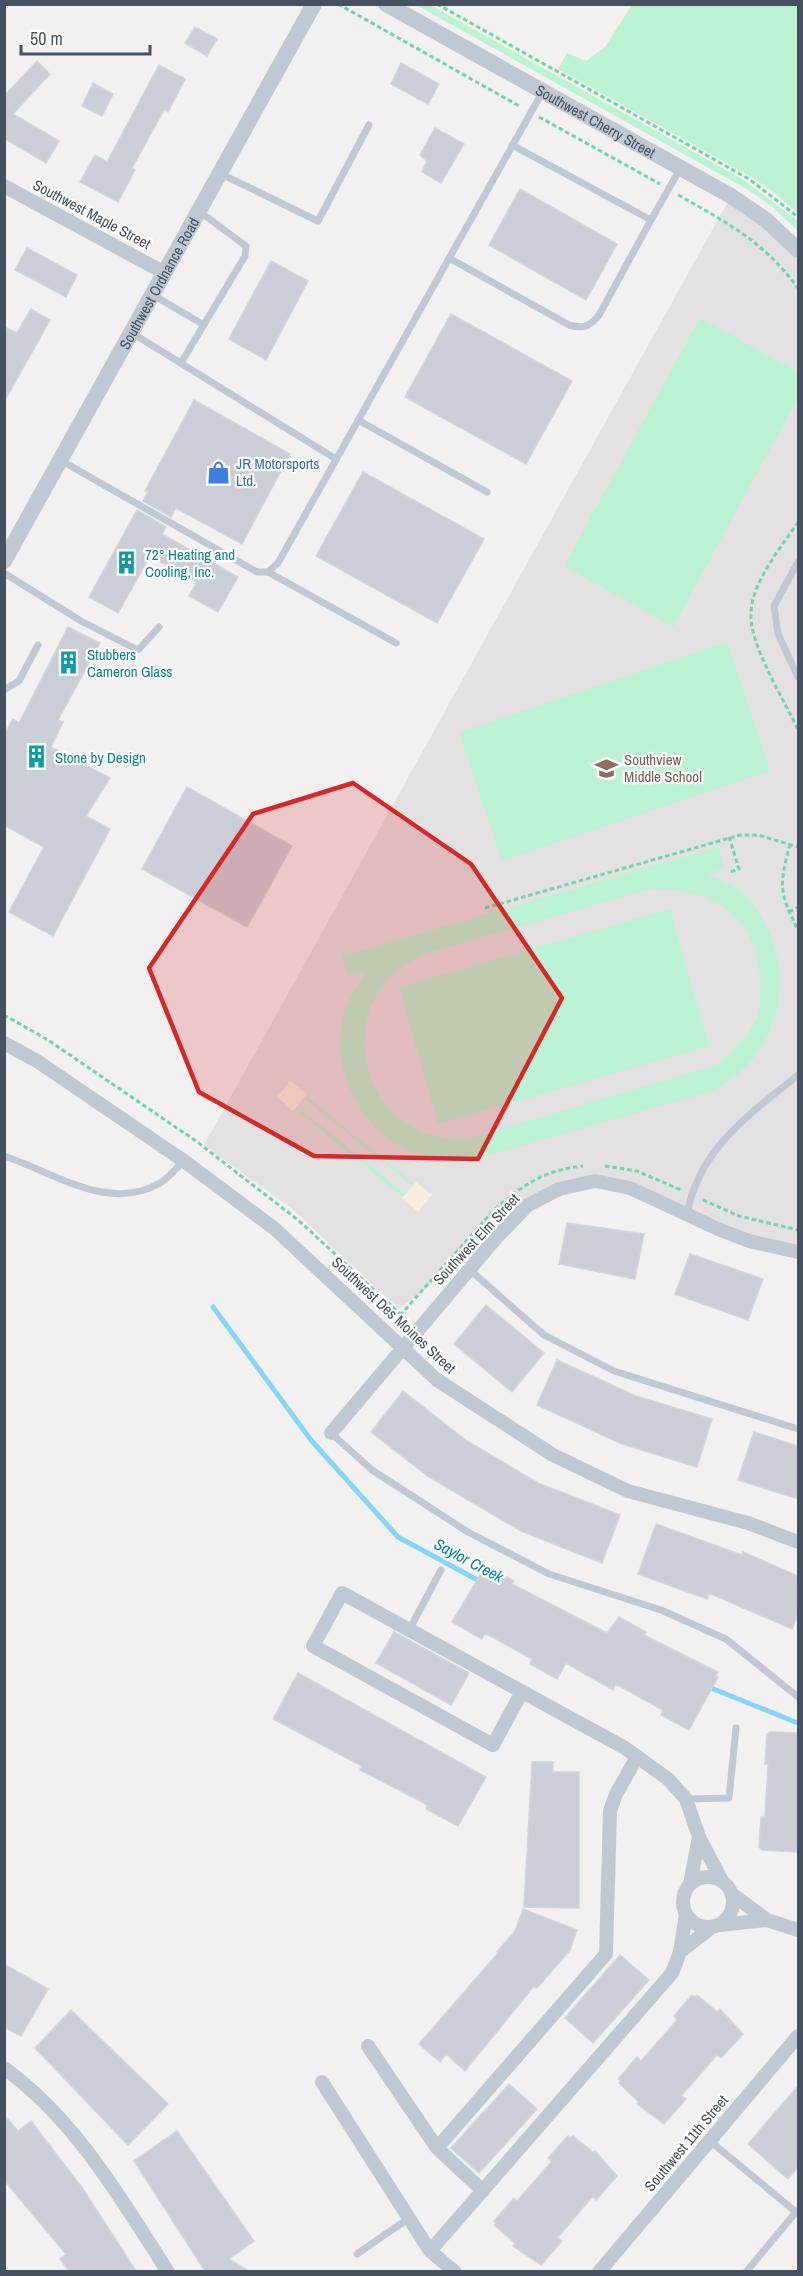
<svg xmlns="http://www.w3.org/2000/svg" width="803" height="2276" font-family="'Archivo Narrow',sans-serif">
<rect width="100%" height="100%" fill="#f3f0f0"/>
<path fill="#e4e1e2" d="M731 196 798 250V1252L595 1181 559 1189 399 1309 292 1209 204 1145Z"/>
<path fill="#bbf3d4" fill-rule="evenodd" d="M416 5H430L742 179 798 221V231L769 204 743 187Z
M632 5H798V213L771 190 744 173 558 69 567 53 586 61 605 47Z
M700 318 798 372V398L673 627 564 566Z
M727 642 770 771 502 861 459 733Z
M718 847 724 868 708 874C720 880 733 884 744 894 803 955 788 1056 709 1092L472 1160C453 1160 436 1160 418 1154 365 1138 331 1074 342 1021 346 1002 356 988 366 972L348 976 342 956ZM650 889C709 888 758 914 760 979 761 992 761 1008 756 1020 747 1038 732 1051 717 1065L475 1137C458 1138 441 1139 425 1133 368 1112 348 1040 379 991 389 974 407 963 425 954Z
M670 909 709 1046 438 1124 399 987Z
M306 1096 414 1184 412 1186 304 1098Z
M297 1106 405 1194 403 1197 295 1109Z"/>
<path fill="#f5efe0" d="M290 1081 307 1094 293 1111 277 1097Z
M416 1182 432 1195 418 1212 402 1198Z"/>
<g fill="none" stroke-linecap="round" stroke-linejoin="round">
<path stroke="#85d5f3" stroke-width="5" d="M213 1307 311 1440 398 1537 483 1583
M706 1686 798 1723"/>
</g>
<path fill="#cbced6" stroke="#d3d5dc" stroke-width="1.5" d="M195 27 217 39 207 56 185 43Z
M37 61 50 74 13 114 59 141 46 163 4 138V96Z
M401 63 439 84 428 104 391 84Z
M159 65 185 79 168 112 164 110 132 168 135 170 118 202 80 182 95 155 107 162Z
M93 83 113 94 102 116 82 106Z
M435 128 464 144 441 183 422 172 427 161 420 155Z
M520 189 617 244 586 300 489 245Z
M27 248 77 275 66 297 15 270Z
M271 261 308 281 266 360 229 339Z
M31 309 50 320 4 402V327L17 333Z
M451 314 572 381 526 464 405 397Z
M194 400 290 454 242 544 176 508 171 517 143 501 148 492 145 491Z
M363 472 484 539 437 623 316 556Z
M137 510 166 527 162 534 238 577 218 612 189 596 197 582 150 556 118 613 89 597Z
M68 627 100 643 58 720 63 722 51 747 110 778 86 816 110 829 53 936 9 912 44 847 4 825V735L13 719 19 723Z
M187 787 292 846 247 927 142 869Z
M567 1223 644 1234 635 1279 559 1264Z
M690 1254 763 1279 748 1320 675 1294Z
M486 1305 544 1353 512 1392 454 1344Z
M557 1360 636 1396 712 1419 697 1467 622 1444 537 1405Z
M403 1391 467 1441 538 1483 620 1515 602 1563 521 1531 429 1477 371 1432Z
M754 1432 798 1446V1499L738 1480Z
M656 1524 742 1555 743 1552 798 1576V1614L792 1629 709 1593 707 1599 638 1574Z
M486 1565 514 1581 512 1584 607 1633 619 1617 646 1632 644 1635 718 1672 716 1676 718 1677 689 1730 661 1715 663 1710 616 1684 613 1690 566 1663 557 1679 530 1664 532 1659 485 1633 482 1639 452 1622Z
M394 1632 469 1673 451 1705 376 1663Z
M298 1673 486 1777 458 1826 426 1809 427 1806 424 1803 360 1770 362 1766 273 1719Z
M771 1732 798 1733V1852L762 1850 759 1847 761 1817H765L768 1764H765L767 1734Z
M532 1762H553V1772H579V1908L524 1907Z
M523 1909 577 1930 570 1950 537 1988 534 1986 465 2071 446 2054 440 2062 419 2044 498 1953 497 1952 515 1931Z
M620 1955 649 1980 593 2043 565 2018Z
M4 1964 48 1989 21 2036 4 2027Z
M692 1995 695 1997 697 1995 717 2012 720 2009 743 2034 721 2058 717 2055 681 2096 686 2099 664 2124 637 2104 639 2102 619 2083 621 2081 618 2079 637 2057 641 2061 677 2020 674 2016Z
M71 2010 168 2104 128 2145 35 2048Z
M509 2084 537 2109 479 2173 451 2148Z
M798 2086V2167L788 2179 748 2144Z
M4 2115 18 2131 31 2121 83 2189 136 2271H69L60 2259 66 2254 4 2180Z
M177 2131 254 2241 229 2259 248 2271H205L134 2161Z
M568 2136 570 2138 573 2136 594 2153 595 2151 617 2176 596 2200 593 2196 558 2237 562 2241 541 2265 513 2246 515 2243 494 2225 496 2223 494 2221 514 2198 517 2201 552 2161 548 2158Z"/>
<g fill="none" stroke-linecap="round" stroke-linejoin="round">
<path stroke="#71d4a9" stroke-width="3" stroke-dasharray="4.5 3" stroke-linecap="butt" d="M338 4 521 107
M437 4 749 179 798 217
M539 117 660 184
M678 195C728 223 764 242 798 288
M798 522C781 548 751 582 751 615 750 646 785 701 798 730
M729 837 739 869 730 872
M790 844C779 886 779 892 798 930
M485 908 740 835H758L798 847
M789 912 798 907
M4 1015 48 1040 196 1141 298 1220 407 1320
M605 1166 637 1171 681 1190
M703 1200 739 1216 798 1230
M395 1321 492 1212C521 1186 543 1170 583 1166"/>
<path stroke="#c0c9d3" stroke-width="7" d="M512 145 651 220 680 169
M221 174 318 221 369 125
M449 258 569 325C584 329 589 327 599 315L651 220
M153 295 204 325
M132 333 336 459
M181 363 245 256 246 246 200 212
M358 420 487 492
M60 460 257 572H268L278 563 543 91
M798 562 774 606 778 634 798 677
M268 572 396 643
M4 573 81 621 138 650 159 627
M4 690 19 681 38 645
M4 1156C53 1172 109 1213 160 1183 169 1178 176 1168 184 1161
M687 1215C698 1149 750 1114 798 1075
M469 1269 544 1335 614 1371 798 1429
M331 1433 372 1470 468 1532 549 1574 661 1610 726 1639 798 1697
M409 1630 441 1570
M686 1799 729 1798 736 1728
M710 2141 796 2212 798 2210
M357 2254 409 2218
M746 2272 796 2212"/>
<path stroke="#c0c9d3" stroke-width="14" d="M4 186 163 272
M4 1043 37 1061 184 1161 275 1229 437 1380 553 1455 628 1491 748 1523 798 1542
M331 1433 497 1237 528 1205 559 1189 595 1181 630 1188 718 1229 749 1241 798 1252
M522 1692 493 1745 313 1646 342 1593 625 1748 668 1779 686 1799 699 1837 722 1881
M683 1902a25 25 0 1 1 50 0a25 25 0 1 1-50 0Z
M690 1884 699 1837
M733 1895 767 1920 798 1930
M720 1925 767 1920
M680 1952 712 1927
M368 2046 437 2148 483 2191
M4 2068C76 2120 121 2199 168 2272
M322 2082 430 2251
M437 2148 606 1954 610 1811 616 1794 637 1757
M455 2272 430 2251 672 1973 680 1952 686 1914
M599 2272 798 2036"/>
<g stroke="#c0c9d3" stroke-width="16">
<path id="s1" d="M386 4 731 196 766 220 798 250"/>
<path id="s2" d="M4 561 314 4"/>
</g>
</g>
<path fill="#d62828" fill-opacity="0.2" stroke="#d62828" stroke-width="4.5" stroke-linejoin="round" d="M353 783 471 864 562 998 478 1159 314 1156 199 1092 149 968 253 814Z"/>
<defs>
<symbol id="shop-bare" viewBox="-9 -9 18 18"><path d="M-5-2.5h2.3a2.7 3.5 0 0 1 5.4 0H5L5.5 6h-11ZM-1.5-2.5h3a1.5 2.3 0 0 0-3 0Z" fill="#3f7fe0" stroke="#fff" stroke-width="2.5" paint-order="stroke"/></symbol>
<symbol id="building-bare" viewBox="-9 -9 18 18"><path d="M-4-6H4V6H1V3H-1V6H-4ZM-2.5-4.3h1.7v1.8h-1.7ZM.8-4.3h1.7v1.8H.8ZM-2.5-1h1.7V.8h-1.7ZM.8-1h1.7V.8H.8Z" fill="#0f9aa8" stroke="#fff" stroke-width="2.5" paint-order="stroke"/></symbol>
<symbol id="school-bare" viewBox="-9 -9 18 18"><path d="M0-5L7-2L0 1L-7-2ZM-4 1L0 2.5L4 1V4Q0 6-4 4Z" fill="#8d6e63" stroke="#fff" stroke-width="2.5" paint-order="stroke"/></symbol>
</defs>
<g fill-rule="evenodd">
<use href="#shop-bare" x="202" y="456" width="33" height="33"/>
<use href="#building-bare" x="110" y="546" width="33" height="33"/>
<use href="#building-bare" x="52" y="646" width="33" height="33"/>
<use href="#building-bare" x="20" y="740" width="33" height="33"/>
<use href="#school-bare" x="590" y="752" width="33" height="33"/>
</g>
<g text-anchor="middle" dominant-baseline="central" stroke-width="4.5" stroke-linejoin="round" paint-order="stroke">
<g font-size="15" fill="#46525f" stroke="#fff">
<text stroke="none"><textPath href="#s1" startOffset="240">Southwest Cherry Street</textPath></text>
<text transform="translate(92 214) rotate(28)">Southwest Maple Street</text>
<text stroke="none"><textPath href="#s2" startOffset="318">Southwest Ordnance Road</textPath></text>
<text transform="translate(476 1239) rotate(-47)">Southwest Elm Street</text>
<text transform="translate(394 1315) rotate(43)">Southwest Des Moines Street</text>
<text transform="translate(686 2143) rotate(-50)">Southwest 11th Street</text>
</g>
<g font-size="15" fill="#366cbe" stroke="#fff" text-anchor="start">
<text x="236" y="463">JR Motorsports<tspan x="236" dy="17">Ltd.</tspan></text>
</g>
<g font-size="15" fill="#0d838f" stroke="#fff" text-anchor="start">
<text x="145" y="554">72° Heating and<tspan x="145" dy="17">Cooling, Inc.</tspan></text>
<text x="87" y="654">Stubbers<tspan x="87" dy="17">Cameron Glass</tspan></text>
<text x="55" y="757">Stone by Design</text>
</g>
<g font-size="15" fill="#785e54" stroke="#fff" text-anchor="start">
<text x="624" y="759">Southview<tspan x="624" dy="17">Middle School</tspan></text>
</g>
<g font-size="16" font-style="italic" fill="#027faf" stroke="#fff">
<text transform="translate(469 1560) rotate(28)">Saylor Creek</text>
</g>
</g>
<rect width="803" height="2276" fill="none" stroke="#46525f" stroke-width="12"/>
<path d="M21 45v9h129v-9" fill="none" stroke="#46525f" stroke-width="3"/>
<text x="30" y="45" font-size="18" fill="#46525f" stroke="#ffffff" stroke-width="4.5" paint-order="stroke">50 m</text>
</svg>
